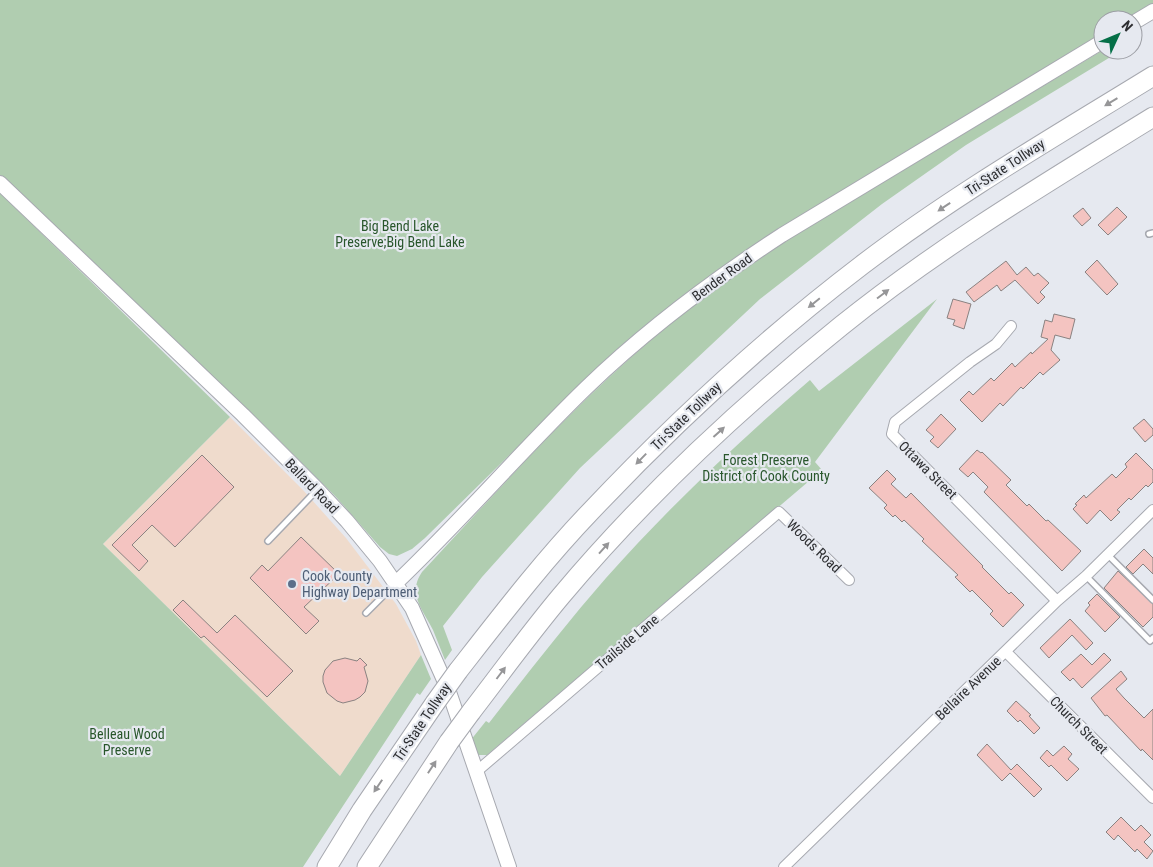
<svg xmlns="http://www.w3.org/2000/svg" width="1153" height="867" font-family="'Roboto Condensed',sans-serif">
<rect width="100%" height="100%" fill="#e6e9f0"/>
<path fill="#efdbcc" d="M230 417 303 490 346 538 396 604 416 641 421 655 340 776 103 544Z"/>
<path fill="#b0cdb0" d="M0 0H1153V4L1126 20H1103V34L767 237 696 286 604 362 425 538 412 549 397 556 389 554 380 547 336 497 268 429 0 175Z
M1103 50H1122L966 145 882 204 760 299 580 468 482 577 443 626 452 650 445 660C441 650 437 640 433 630 423 610 407 594 422 572 504 484 583 394 677 318 746 263 822 217 898 172 966 132 1035 91 1103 50Z
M0 193 230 417 103 544 340 776 421 655 431 679 420 695 417 693 303 867H0Z
M937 299 815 462 822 470 487 755H479L476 752 470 741 486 721 489 723C527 674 565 625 606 578 669 507 738 442 810 380L819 391Z"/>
<path fill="#f4c4c1" stroke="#8a8281" d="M1117 207 1127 217 1108 235 1098 225Z
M1083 208 1091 218 1082 226 1073 216Z
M1097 260 1118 284 1107 295 1085 272Z
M1006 261 1017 275 1026 267 1034 276 1038 273 1049 283 1040 292 1045 297 1038 304 1015 280 1001 291 997 285 974 302 966 292Z
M953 299 971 304 964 329 953 325 955 320 947 318Z
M1054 314 1075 319 1070 339 1055 335 1051 350 1060 360 1043 375 1040 372 1023 389 1021 387 1003 406 1000 403 982 422 960 400 969 391 973 395 991 378 994 381 1012 363 1015 367 1031 352 1032 354 1048 339 1041 337 1045 320 1052 322Z
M941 414 956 429 938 448 930 441 934 437 926 430Z
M1144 419 1153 429V435L1145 442 1133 428Z
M977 450 981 453 982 452 1011 480 1006 485 1027 506 1029 504 1046 521 1048 520 1081 551 1062 571 984 492 988 487 973 472 968 477 959 469Z
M1136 453 1153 470V482L1148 487 1146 485 1131 500 1129 498 1117 510 1120 512 1111 521 1100 510 1087 524 1073 509 1077 505 1075 504 1084 495 1086 498 1112 474 1116 478 1127 467 1125 464Z
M202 455 234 487 175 547 152 525 132 545 148 561 139 571 112 545Z
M887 470 896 479 891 484 906 498 911 493 983 566 982 567 1009 594 1011 592 1024 605 1003 627 990 614 993 611 972 590 970 592 955 577 958 575 922 541 924 539 904 520 902 522 895 515 893 517 884 508 887 505 869 488Z
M301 537 339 574 304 607 319 621 306 634 250 578 262 565 268 571Z
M1144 549 1153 558V574L1143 564 1133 574 1126 567Z
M1118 571 1153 604V617L1143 627 1104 588Z
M1097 594 1120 617 1105 632 1085 611 1090 605 1088 603Z
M183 600 217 633 235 615 293 671 267 697 204 636 201 638 173 610Z
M1070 619 1093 643 1086 650 1072 635 1049 658 1040 648Z
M1104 653 1111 660 1082 688 1073 678 1070 681 1061 672 1081 654 1092 665Z
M345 658 357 661 360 658 367 665 364 667 368 681 365 692 360 697 355 700 343 703 337 701 327 693 323 682V676L325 670 333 661Z
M1121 671 1127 679 1116 689 1124 698 1144 718 1153 709V760L1142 749 1141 751 1107 715 1105 716 1091 698Z
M1016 701 1031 715 1029 716 1040 728 1034 734 1020 720 1018 722 1007 711Z
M987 744 1011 770 1017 764 1042 789 1034 797 1010 773 1002 781 977 755Z
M1064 746 1072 754 1068 759 1079 769 1067 781 1051 765 1049 767 1040 758 1047 750 1053 756Z
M1121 817 1135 831 1141 825 1151 835 1144 842 1153 851 1147 859 1137 849 1135 852 1118 835 1114 840 1106 832Z"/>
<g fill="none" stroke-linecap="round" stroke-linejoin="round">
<defs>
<path id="lane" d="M1149 234 1153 233
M268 541 317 490
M1107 554 1153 600
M1086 576 1150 641 1153 638
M366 613 394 585"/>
<path id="street" d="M1011 326 996 344 970 362 895 422 892 434 1057 601
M1006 652 1153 798
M476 772 779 512 849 580
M784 867 1057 601 1086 576 1153 510"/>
<path id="secondary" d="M1133 23 1153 11
M0 183 243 415 318 490 347 521 380 561 412 608 448 689 509 867
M396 583C462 520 521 451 586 388 646 330 713 280 782 235L1103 41"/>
<path id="highway" d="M458 671C501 616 543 561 591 511 675 422 765 339 862 265 954 195 1054 137 1153 76
M471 712C501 673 530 633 561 596 644 497 741 407 841 326 939 247 1046 183 1153 117
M327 867 362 810 435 703
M367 867 449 742"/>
</defs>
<use href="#lane" stroke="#a7a9b0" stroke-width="8"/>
<use href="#street" stroke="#a7a9b0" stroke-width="12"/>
<use href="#secondary" stroke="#a7a9b0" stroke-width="16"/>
<use href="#highway" stroke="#a7a9b0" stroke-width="21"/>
<use href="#lane" stroke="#fff" stroke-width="5"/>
<use href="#street" stroke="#fff" stroke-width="10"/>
<use href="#secondary" stroke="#fff" stroke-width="14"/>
<use href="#highway" stroke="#fff" stroke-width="19"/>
<defs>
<path id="highway-bridge" d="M435 703 458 671
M449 742 471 712"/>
</defs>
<use href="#highway-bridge" stroke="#a7a9b0" stroke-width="21" stroke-linecap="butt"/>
<use href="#highway-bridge" stroke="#fff" stroke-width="19"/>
</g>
<defs><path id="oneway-solid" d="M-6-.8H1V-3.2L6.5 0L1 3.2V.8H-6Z" transform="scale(1.25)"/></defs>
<g fill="#969698">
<use href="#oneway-solid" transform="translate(1111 102) rotate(149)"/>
<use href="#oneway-solid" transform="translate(944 207) rotate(146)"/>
<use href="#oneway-solid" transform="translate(883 294) rotate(-37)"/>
<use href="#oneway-solid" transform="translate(814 303) rotate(141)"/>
<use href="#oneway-solid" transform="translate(719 432) rotate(-42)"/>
<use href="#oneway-solid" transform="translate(641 459) rotate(134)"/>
<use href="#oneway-solid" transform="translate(604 548) rotate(-48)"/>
<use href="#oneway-solid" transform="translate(501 673) rotate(-53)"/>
<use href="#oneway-solid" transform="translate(432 767) rotate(-57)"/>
<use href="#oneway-solid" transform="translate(378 786) rotate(124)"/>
</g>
<circle fill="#5c6f8a" stroke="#e6e9f0" stroke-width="2" cx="292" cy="584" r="5"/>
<g text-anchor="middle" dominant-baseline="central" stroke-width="4.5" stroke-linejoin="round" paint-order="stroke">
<g font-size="14" fill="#2d2e31" stroke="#e6e9f0">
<text transform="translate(1005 167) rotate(-33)">Tri-State Tollway</text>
<text transform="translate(722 277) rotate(-36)">Bender Road</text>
<text transform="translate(686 416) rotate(-44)">Tri-State Tollway</text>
<text transform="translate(928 470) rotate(45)">Ottawa Street</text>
<text transform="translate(312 486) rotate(46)">Ballard Road</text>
<text transform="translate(814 546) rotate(44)">Woods Road</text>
<text transform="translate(627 642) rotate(-40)">Trailside Lane</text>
<text transform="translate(968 688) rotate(-44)">Bellaire Avenue</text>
<text transform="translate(422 722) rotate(-56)">Tri-State Tollway</text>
<text transform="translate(1079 725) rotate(45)">Church Street</text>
</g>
<g font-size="14" fill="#28562b" stroke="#e6e9f0">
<text x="400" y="226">Big Bend Lake<tspan x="400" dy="16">Preserve;Big Bend Lake</tspan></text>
<text x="766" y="460">Forest Preserve<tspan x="766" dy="16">District of Cook County</tspan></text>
<text x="127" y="734">Belleau Wood<tspan x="127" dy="16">Preserve</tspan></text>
</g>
<g font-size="14" fill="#4e5e75" stroke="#e6e9f0" text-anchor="start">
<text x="302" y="576">Cook County<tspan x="302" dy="16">Highway Department</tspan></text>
</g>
</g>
<g transform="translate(1118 35) rotate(46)"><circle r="24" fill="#e6e9f0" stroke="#9c9ea4"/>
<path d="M0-4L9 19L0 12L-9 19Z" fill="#046f47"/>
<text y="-8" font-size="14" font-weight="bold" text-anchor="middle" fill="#2d2e31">N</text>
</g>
</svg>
